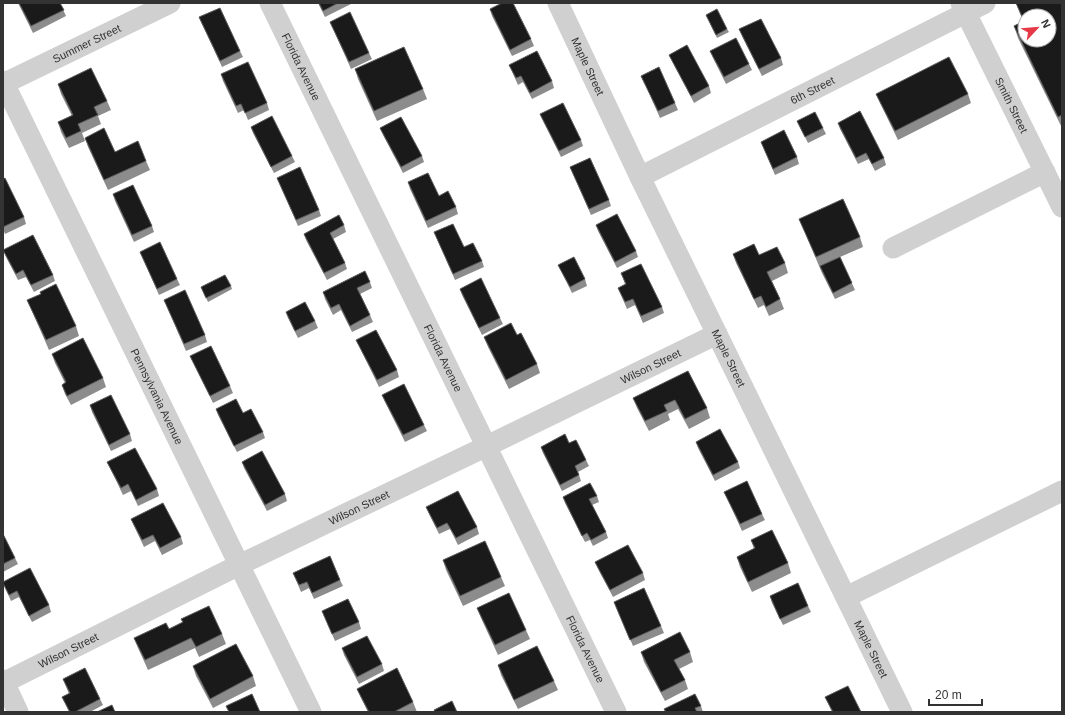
<svg xmlns="http://www.w3.org/2000/svg" width="1065" height="715" font-family="Helvetica,sans-serif">
<rect width="100%" height="100%" fill="#fff"/>
<g fill="none" stroke-linecap="round" stroke-linejoin="round">
<g stroke="#d0d0d0" stroke-width="21">
<path id="s1" d="M270 3 616 712"/>
<path id="s2" d="M558 3 640 177 902 712"/>
<path id="s3" d="M961 3 1062 207"/>
<path id="s4" d="M3 81 311 712"/>
<path id="s5" d="M3 84 170 3"/>
<path id="s6" d="M640 177 985 3"/>
<path d="M893 248 1045 172"/>
<path d="M846 597 1062 491"/>
<path d="M3 680 18 712"/>
<path id="s7" d="M3 683 239 565 487 446 717 334"/>
</g>
</g>
<path fill="#8c8c8c" d="M18 3H60L66 16 33 33Z
M318 3H353L325 17Z
M1016 3H1062V128L1018 38 1014 26 1023 21Z
M490 9 531 39 534 46 512 56 492 16Z
M706 15 727 29 729 32 717 38Z
M199 17 240 51 243 57 222 67 202 24Z
M330 22 369 53 372 59 351 69Z
M739 29 781 58 783 65 762 76 742 36Z
M710 51 749 64 752 70 726 84 713 58Z
M669 55 709 86 711 93 694 103 672 61Z
M509 65 552 81 554 88 532 99 523 82 518 85Z
M355 69 423 89 427 99 377 121 358 79Z
M221 74 267 103 269 110 248 120 244 110 238 113 223 81Z
M641 76 675 103 678 110 660 118 644 82Z
M58 84 107 101 111 110 98 116 101 124 82 133 85 141 69 148 61 132 58 122 72 116 61 94Z
M876 94H968L971 103 898 140 880 103Z
M540 114 581 140 583 146 561 157 543 121Z
M797 121 823 128 826 134 808 143Z
M838 123 884 158 886 165 875 171 869 159 858 164 840 129Z
M251 127 292 156 295 162 274 173 253 133Z
M380 128 422 156 424 162 403 173 383 135Z
M85 138 115 152 146 161 150 170 108 190 88 147Z
M761 142 797 157 799 164 775 175Z
M570 167 609 200 611 206 591 215Z
M277 178 319 210 321 216 298 226Z
M3 179 24 217 26 224 5 234 3 229Z
M408 182 439 196 456 207 458 214 428 228 410 189Z
M113 194 152 226 154 232 134 242 115 201Z
M799 219 860 237 863 247 840 257 855 290 835 299 822 273 803 228Z
M344 225 346 232 333 239 345 263 347 269 327 280 306 240 304 234Z
M596 225 636 251 638 257 617 268 598 231Z
M434 232 464 247 482 261 484 267 455 280Z
M3 250 53 275 55 281 34 292 26 277 18 280 6 257Z
M140 252 177 279 180 285 159 295Z
M733 254 759 255 785 263 788 273 772 281 780 299 784 309 769 316 764 305 758 308 736 263Z
M558 265 585 279 587 286 572 293Z
M621 273 662 307 664 313 643 323 635 305 627 309 618 288 625 284Z
M370 282 372 288 360 294 370 315 373 322 352 332 341 310 333 315 325 299 323 292Z
M231 286 232 289 208 302 201 287Z
M460 289 500 318 503 324 482 335 462 295Z
M27 300 76 326 79 336 49 350 31 309Z
M164 300 205 335 207 342 186 351Z
M286 312 315 321 318 328 298 338 288 318Z
M517 335 537 364 540 373 509 389 488 347 484 337Z
M356 340 397 370 399 377 379 387 359 346Z
M52 354 103 378 106 387 71 405 65 394 62 385 65 383 55 363Z
M190 356 230 386 233 393 213 403 193 362Z
M688 371 707 408 710 418 689 429 678 409 668 414 670 420 649 431 637 408 633 398Z
M382 395 424 425 427 431 405 442 385 402Z
M90 405 130 434 132 441 111 451 92 412Z
M216 409 243 413 263 432 265 438 237 452 218 415Z
M696 442 738 462 740 468 715 481 698 448Z
M569 443 586 460 589 466 578 472 581 481 562 491 543 453 541 447Z
M107 462 157 489 159 496 138 506 131 491 123 495 110 468Z
M242 462 285 494 287 501 267 511 244 468Z
M724 492 762 514 765 520 742 531 727 498Z
M597 496 599 502 592 505 606 532 608 538 593 546 590 540 585 542 565 503 563 497Z
M426 507 477 527 479 534 458 545 450 529 439 534 429 514Z
M131 519 181 537 183 544 162 555 155 541 144 547 134 526Z
M3 534 18 564 3 572Z
M751 540 788 563 791 573 752 592 740 567 737 557 754 549Z
M443 560 501 577 505 586 463 606 446 570Z
M595 562 643 573 645 580 613 597 598 569Z
M293 573 340 580 343 586 314 599 309 588 301 592Z
M3 583 49 605 51 612 32 622 19 597 11 601Z
M770 596 808 606 811 612 783 625 772 603Z
M614 602 661 626 664 633 633 646Z
M477 608 526 630 530 639 498 655 481 618Z
M322 611 359 622 361 629 335 641Z
M181 619 222 634 226 644 199 657 195 648 148 670 138 648 134 638 169 629 183 623Z
M342 648 382 664 384 671 359 684 344 655Z
M641 652H690L693 662 679 669 685 680 688 689 665 701 644 662Z
M498 665 554 681 558 690 518 709 501 675Z
M193 666 253 676 256 686 213 708 196 676Z
M63 679 100 699 103 705 90 712H69L62 697 69 694Z
M357 689 413 702 417 712H368L361 698Z
M825 697 861 712H832Z
M701 706 703 712H665L664 709Z"/>
<path fill="#1a1a1a" stroke="#5f5f5f" fill-rule="evenodd" d="M19 3H60L64 10 31 26Z
M319 3H338L323 11Z
M502 3H513L531 39 510 50 490 9Z
M1016 3H1062V115L1058 117 1014 26 1024 21ZM1025 16H1049V40H1025Z
M220 8 240 51 220 61 199 17Z
M717 9 727 29 716 35 706 15Z
M350 12 369 53 349 62 330 22Z
M761 19 781 58 759 69 739 29Z
M736 38 749 64 724 77 710 51Z
M687 45 709 86 691 96 669 55Z
M404 47 423 89 374 111 355 69Z
M537 51 552 81 530 93 521 76 516 78 509 65Z
M949 57 968 94 895 131 876 94Z
M248 62 267 103 245 113 241 104 236 106 221 74Z
M659 67 675 103 658 111 641 76Z
M91 68 107 101 94 107 98 115 78 124 81 131 66 138 58 122 73 115 58 84Z
M563 103 581 140 559 151 540 114Z
M860 111 884 158 872 164 866 153 856 158 838 123Z
M815 112 823 128 805 137 797 121Z
M272 116 292 156 271 167 251 127Z
M401 117 422 156 401 167 380 128Z
M104 128 115 152 138 141 146 161 104 180 85 138Z
M784 130 797 157 773 169 761 142Z
M590 158 609 200 589 209 570 167Z
M300 167 319 210 296 220 277 178Z
M428 173 439 196 448 191 456 207 426 221 408 182Z
M5 178 24 217 3 227V179Z
M133 185 152 226 132 235 113 194Z
M843 199 860 237 816 257 799 219Z
M617 214 636 251 615 262 596 225Z
M339 215 344 225 330 233 345 263 324 273 304 234Z
M453 224 464 247 473 243 482 261 453 274 434 232Z
M33 235 53 275 31 285 23 270 16 274 3 250Z
M160 242 177 279 157 289 140 252Z
M754 244 759 255 777 247 785 263 767 272 780 299 766 307 761 296 754 299 733 254Z
M574 257 585 279 570 287 558 265Z
M840 257 852 283 833 293 820 266Z
M641 264 662 307 641 316 633 299 625 302 618 288 626 284 621 273Z
M365 271 370 282 357 288 370 315 350 326 339 304 331 308 323 292Z
M225 275 231 286 206 298 201 287Z
M481 278 500 318 479 328 460 289Z
M56 284 76 326 46 340 27 300 41 294 40 292Z
M185 290 205 335 184 344 164 300Z
M305 302 315 321 295 331 286 312Z
M511 323 517 335 521 333 537 364 506 380 484 337Z
M376 330 397 370 377 380 356 340Z
M83 338 103 378 67 396 62 385 66 382 52 354Z
M211 346 230 386 210 396 190 356Z
M688 371 707 408 685 419 675 400 664 405 667 411 645 421 633 398Z
M404 384 424 425 403 435 382 395Z
M111 395 130 434 109 445 90 405Z
M236 399 243 413 251 409 263 432 234 446 216 409Z
M720 429 738 462 713 475 696 442Z
M565 434 569 443 576 440 586 460 575 466 579 475 560 485 541 447Z
M135 448 157 489 136 500 128 484 121 488 107 462Z
M262 451 285 494 265 505 242 462Z
M747 481 762 514 740 524 724 492Z
M590 483 597 496 589 499 606 532 591 540 587 533 582 536 563 497Z
M458 491 477 527 456 538 447 523 437 528 426 507Z
M163 503 181 537 160 548 153 535 142 540 131 519Z
M772 530 788 563 748 582 737 557 755 548 751 540Z
M3 534 15 558 3 564Z
M485 541 501 577 460 596 443 560Z
M628 545 643 573 610 590 595 562Z
M330 556 340 580 312 593 307 582 299 585 293 573Z
M30 568 49 605 29 616 17 591 9 595 3 583V582Z
M798 583 808 606 780 619 770 596Z
M644 588 661 626 630 640 614 602Z
M509 593 526 630 495 645 477 608Z
M348 599 359 622 332 634 322 611Z
M209 606 222 634 196 647 191 638 145 660 134 638 166 623 169 629 183 622 181 619Z
M680 632 690 652 674 660 685 680 661 692 641 652Z
M367 636 382 664 357 677 342 648Z
M236 644 253 676 210 699 193 666Z
M537 646 554 681 514 700 498 665Z
M85 668 100 699 75 712H70L62 697 70 693 63 679Z
M397 668 413 702 394 712H369L357 689Z
M848 686 861 712H833L825 697Z
M252 694 260 712H229L226 706Z
M695 694 701 706 695 708 697 712H666L664 709Z
M452 701 457 712H435L434 710Z
M112 705 115 712H97Z"/>
<g text-anchor="middle" dominant-baseline="central" stroke-width="4" stroke-linejoin="round" paint-order="stroke">
<g font-size="11" fill="#333" stroke="#fff">
<text stroke="none"><textPath href="#s5" startOffset="93">Summer Street</textPath></text>
<text stroke="none"><textPath href="#s1" startOffset="71">Florida Avenue</textPath></text>
<text stroke="none"><textPath href="#s2" startOffset="70">Maple Street</textPath></text>
<text stroke="none"><textPath href="#s6" startOffset="193">6th Street</textPath></text>
<text stroke="none"><textPath href="#s3" startOffset="114">Smith Street</textPath></text>
<text stroke="none"><textPath href="#s1" startOffset="395">Florida Avenue</textPath></text>
<text stroke="none"><textPath href="#s2" startOffset="394">Maple Street</textPath></text>
<text stroke="none"><textPath href="#s7" startOffset="721">Wilson Street</textPath></text>
<text stroke="none"><textPath href="#s4" startOffset="351">Pennsylvania Avenue</textPath></text>
<text stroke="none"><textPath href="#s7" startOffset="397">Wilson Street</textPath></text>
<text stroke="none"><textPath href="#s1" startOffset="719">Florida Avenue</textPath></text>
<text stroke="none"><textPath href="#s2" startOffset="718">Maple Street</textPath></text>
<text stroke="none"><textPath href="#s7" startOffset="73">Wilson Street</textPath></text>
</g>
</g>
<rect width="1065" height="715" fill="none" stroke="#333333" stroke-width="8"/>
<g transform="translate(1037 28) rotate(64)"><circle r="19" fill="#ffffff" stroke="#adadad"/>
<path d="M0-3L7 15L0 10L-7 15Z" fill="#e63946"/>
<text y="-6" font-size="11" font-weight="bold" text-anchor="middle" fill="#333333">N</text>
</g>
<path d="M929 699v6h53v-6" fill="none" stroke="#333333" stroke-width="2"/>
<text x="935" y="699" font-size="12" fill="#333333" stroke="#ffffff" stroke-width="3" paint-order="stroke">20 m</text>
</svg>
